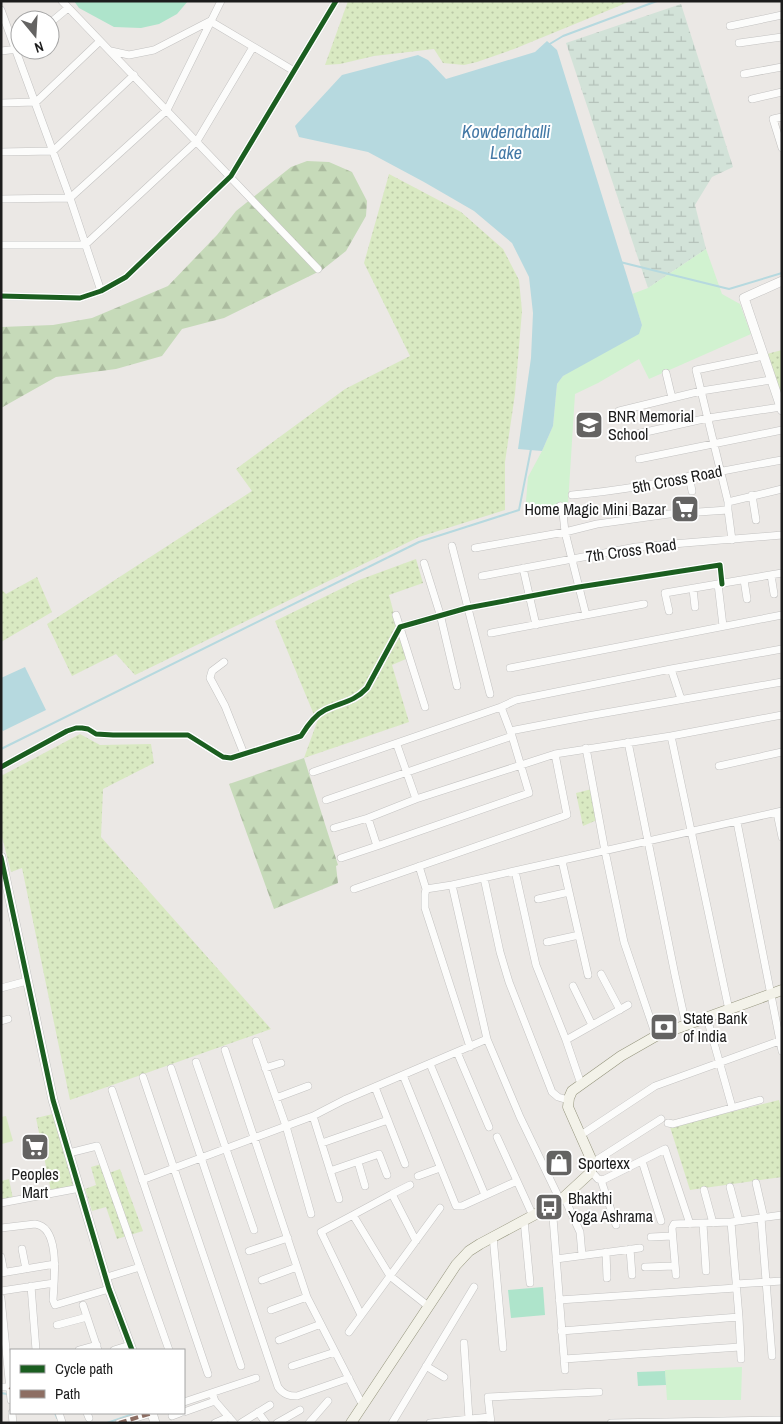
<svg xmlns="http://www.w3.org/2000/svg" width="783" height="1424" font-family="'Archivo Narrow',sans-serif">
<defs>
<pattern id="grass-dots" width="8" height="8" patternUnits="userSpaceOnUse" patternTransform="scale(1.25)"><rect width="8" height="8" fill="#d9e9c2"/><path d="M2 2h.1M6 6h.1" fill="none" stroke="#bac7a6" stroke-width="1.8" stroke-linecap="round"/></pattern>
<pattern id="forest-firs" width="22" height="20" patternUnits="userSpaceOnUse" patternTransform="scale(1.25)"><rect width="22" height="20" fill="#c6dab9"/><path d="M5 1l3.5 6h-7zM16 11l3.5 6h-7z" fill="#aaba9e"/></pattern>
<pattern id="wetland-marsh" width="20" height="14" patternUnits="userSpaceOnUse" patternTransform="scale(1.25)"><rect width="20" height="14" fill="#d2e2d8"/><path d="M1 5h8M5 5V1M11 12h8M15 12V8" fill="none" stroke="#b4c1b9"/></pattern>
</defs>
<rect width="100%" height="100%" fill="#ebe8e5"/>
<path fill="url(#grass-dots)" d="M348 1H631L514 49 477 62 464 65 443 63 434 49 374 56 340 64 325 65Z
M389 174 461 212 503 249 519 280 522 311 515 394 505 462V510L419 537 135 675 116 654 72 676 47 624 252 491 236 469 345 389 410 356 364 263Z
M782 350V401L767 354Z
M416 559 423 583 389 595 406 659 392 665 409 722 304 758 317 722 275 621 359 580Z
M37 577 52 612 1 642V589L6 594Z
M80 734 100 745 151 744 154 763 103 789 101 837 271 1029 70 1100 22 868 11 872 1 833V776Z
M592 789 597 820 583 826 576 793Z
M779 1100 782 1111V1177L690 1190 670 1127Z
M53 1114 77 1186 51 1191 36 1118Z
M105 1163 109 1173 120 1169 143 1231 117 1239 106 1207 92 1211 85 1189 96 1185 91 1167Z
M9 1179 13 1199 1 1201V1181Z"/>
<path fill="url(#forest-firs)" d="M307 161 329 162 352 172 367 201 366 216 346 251 322 270 224 318 182 329 162 356 116 369 56 377 1 408V327L53 325 92 318 168 286 217 235 236 211 291 167Z
M304 758 338 865 336 866 338 883 274 909 229 784Z"/>
<path fill="url(#wetland-marsh)" d="M681 4 733 167 712 177 695 205 706 249 648 288 566 43Z"/>
<path fill="#d1f2d0" d="M706 249 722 294 740 304 751 334 649 379 639 359 598 383 575 394 568 504 525 513 528 477 542 451 553 426 557 384 563 376 642 325 632 294 648 288Z
M742 1367 741 1400H667L665 1370Z"/>
<path fill="#d9e9c2" d="M6 1116 13 1141 2 1144 1 1117Z"/>
<path fill="#aee4cb" d="M74 1H188L177 14 159 24 141 28 114 27 79 8Z
M543 1287 545 1315 511 1318 508 1290Z
M665 1371 666 1385 638 1386 637 1372Z"/>
<path fill="#b6d9df" d="M547 41 557 50 642 325 639 334 563 376 557 384 553 426 542 451 518 449 531 358 533 313 529 277 512 243 474 211 424 182 368 152 299 137 295 126 342 75 418 55 428 60 446 79 535 52Z
M25 667 46 710 3 731 1 729V678Z"/>
<g fill="none" stroke-linecap="round" stroke-linejoin="round">
<path stroke="#b6d9df" stroke-width="2" d="M548 45 563 36 657 1
M620 262 729 289 782 273
M1 749 419 542 519 510 531 449
M1 1393 7 1394
M55 1413 57 1418
M107 1423 136 1413"/>
<defs>
<path id="minor" d="M62 1 318 269
M1 10 70 198 101 291
M50 23 68 8
M730 26 782 15
M739 43 782 37
M1 51 18 49
M111 51 129 55 154 50 210 21 294 71
M744 74 782 67
M752 99 782 92
M1 103 36 102 100 41
M782 117 773 119 782 148
M1 152 53 151 134 75
M1 199 70 198 167 110 221 1
M1 245H85L197 141 253 47
M1 296 80 298 101 291 126 277 231 176 336 1
M666 373 672 398
M619 411 701 391 771 380
M628 436 708 418 781 407
M639 459 782 430
M689 476 692 491
M572 495C642 489 712 472 782 460
M752 495 756 520
M728 502 782 489
M560 506 563 513 565 532 586 615
M732 540 728 510V502L696 370 764 356
M452 546 490 694
M475 548 565 532 597 524 669 514 728 510
M424 563 440 614 457 686
M523 568 536 625
M771 575 774 594
M482 576 636 547 782 535
M744 580 747 599
M718 584 723 626
M693 589 695 607
M669 611 665 593 782 573
M396 615 425 707
M491 633 644 604
M224 662 212 671 210 678 225 706 244 754
M510 668 782 615
M671 669 681 699
M501 707 516 700 671 669 782 649
M510 731 588 716 782 682
M671 736 729 1010
M628 742 675 975 686 1025
M397 745 416 799
M586 748 605 851 624 942 656 1036
M719 766 782 752
M1 767 67 731 76 728H82L88 729 96 734 113 735H188L223 757 231 758 301 736C307 726 315 715 325 710 342 702 354 702 367 688L400 627 467 608 579 587 720 565 722 584
M313 772 501 707 512 736 529 793 377 846
M326 800 512 736
M777 813 782 837
M368 818 416 799 555 754 671 736 782 715
M737 822 782 1051
M334 828 368 818 377 846 341 858
M562 861 588 975
M419 866 426 889 452 885 782 811
M515 871 536 965 566 1040 581 1084
M484 878 500 952 509 982 552 1092 558 1097 568 1100
M452 885 487 1039 520 1117 560 1200
M354 889 567 815 555 754
M426 889 425 894V908L470 1047
M538 899 569 892
M547 942 579 935
M601 974 620 1010
M573 986 592 1025
M1 988 27 981
M707 1018 732 1107
M1 1021 8 1019
M566 1040 628 1005
M256 1041 286 1126 311 1214
M225 1050 307 1297 363 1406
M457 1052 489 1127
M196 1062 254 1230
M430 1064 485 1195
M171 1068 278 1387C283 1394 288 1396 297 1396L349 1378
M265 1068 281 1063
M403 1075 456 1206H462L517 1181
M143 1077 241 1366
M375 1087 405 1164
M112 1090 208 1374
M276 1098 308 1086
M313 1116 339 1199
M668 1123 673 1124 760 1100
M581 1135 655 1086 779 1041
M497 1137 533 1216
M322 1143 388 1120
M69 1153 97 1146 169 1350
M642 1161 661 1221
M358 1162 365 1186
M592 1163 661 1119
M330 1171 379 1154 387 1175
M591 1171 598 1179 603 1180 665 1149 690 1224
M418 1176 440 1168
M142 1180 313 1116 344 1100 487 1039
M601 1180 616 1225
M756 1183 764 1218
M730 1187 739 1221
M704 1190 713 1223
M392 1194 410 1185
M564 1197 580 1232 582 1255
M1 1203 80 1188
M552 1205 565 1370
M353 1215 321 1232 361 1315
M761 1218 772 1356
M524 1220 530 1283
M731 1222 739 1317 741 1359
M703 1224 706 1271
M1 1228 35 1224C61 1227 54 1281 53 1300L55 1305 109 1289
M493 1236 503 1348
M651 1237 672 1236
M416 1241 392 1194 353 1215 390 1276 440 1208
M22 1249 26 1269
M630 1249 632 1275
M249 1251 288 1238
M606 1252 607 1278
M1 1257 4 1272
M556 1259 640 1248
M645 1267 675 1266
M1 1273 55 1264
M676 1275 672 1228 674 1224 731 1222 782 1215
M107 1277 140 1267
M262 1280 297 1267
M736 1284 782 1281
M31 1286 36 1350
M1 1291 54 1283
M1 1298 11 1400
M559 1300 736 1288
M83 1305 98 1350
M271 1310 307 1297
M57 1325 87 1317
M561 1331 739 1317
M349 1332 390 1276 428 1306
M279 1340 321 1324
M464 1343 469 1419
M79 1350 97 1345
M114 1350 130 1345
M564 1359 740 1347
M292 1366 335 1352
M426 1366 444 1377
M1 1387H10
M212 1393 215 1401 234 1423
M184 1402 256 1378
M184 1412 215 1401
M258 1412 266 1423
M12 1413 13 1423
M59 1413 62 1422
M87 1413 89 1418
M172 1416 180 1413
M119 1423 152 1413
M215 1423 229 1417
M241 1423 270 1405
M277 1423 300 1410
M309 1423 328 1401
M392 1423 474 1287
M430 1423 490 1417
M491 1423 488 1397 599 1392
M611 1423 782 1420"/>
<path id="tertiary" d="M782 281 744 298 782 410
M1 857 53 1100 109 1289 132 1350
M152 1413 155 1423"/>
<path id="secondary" d="M351 1423 456 1265 469 1251 480 1244 549 1207 564 1197 589 1174 592 1168 591 1159 568 1107 569 1098 572 1091 621 1056 656 1036 782 990"/>
</defs>
<use href="#minor" stroke="#c3c2c1" stroke-width="8"/>
<use href="#tertiary" stroke="#c3c2c1" stroke-width="10"/>
<use href="#secondary" stroke="#94947c" stroke-width="11"/>
<use href="#minor" stroke="#fcfcfb" stroke-width="7"/>
<use href="#tertiary" stroke="#fcfcfb" stroke-width="9"/>
<use href="#secondary" stroke="#f3f2e9" stroke-width="10"/>
<path stroke="#8d6e63" stroke-width="4" stroke-dasharray="8 4" stroke-linecap="butt" d="M10 1387 11 1388
M119 1423 152 1413"/>
<defs>
<path id="cycleway" d="M1 296 80 298 101 291 126 277 231 176 336 1
M1 767 67 731 76 728H82L88 729 96 734 113 735H188L223 757 231 758 301 736C307 726 315 715 325 710 342 702 354 702 367 688L400 627 467 608 579 587 720 565 722 584
M1 857 53 1100 109 1289 132 1350"/>
</defs>
<use href="#cycleway" stroke="#fff" stroke-width="8"/>
<use href="#cycleway" stroke="#1b5e20" stroke-width="5"/>
</g>
<defs>
<symbol id="school-square" viewBox="-11 -11 22 22"><rect x="-9" y="-9" width="18" height="18" rx="4" fill="#646362" stroke="#fff"/><path d="M0-5L7-2L0 1L-7-2ZM-4 1L0 2.5L4 1V4Q0 6-4 4Z" fill="#fff"/></symbol>
<symbol id="supermarket-square" viewBox="-11 -11 22 22"><rect x="-9" y="-9" width="18" height="18" rx="4" fill="#646362" stroke="#fff"/><path d="M-6-5.5h2.5l.6 2H6L4.5 2H-2.5L-4.4-4H-6ZM-1.5 3.2a1.3 1.3 0 1 0 .1 0ZM3 3.2a1.3 1.3 0 1 0 .1 0Z" fill="#fff"/></symbol>
<symbol id="bank-square" viewBox="-11 -11 22 22"><rect x="-9" y="-9" width="18" height="18" rx="4" fill="#646362" stroke="#fff"/><path d="M-6-4H6V4H-6ZM0-2.3a2.3 2.3 0 1 0 0 4.6a2.3 2.3 0 1 0 0-4.6Z" fill="#fff"/></symbol>
<symbol id="shop-square" viewBox="-11 -11 22 22"><rect x="-9" y="-9" width="18" height="18" rx="4" fill="#646362" stroke="#fff"/><path d="M-5-2.5h2.3a2.7 3.5 0 0 1 5.4 0H5L5.5 6h-11ZM-1.5-2.5h3a1.5 2.3 0 0 0-3 0Z" fill="#fff"/></symbol>
<symbol id="bus-square" viewBox="-11 -11 22 22"><rect x="-9" y="-9" width="18" height="18" rx="4" fill="#646362" stroke="#fff"/><path d="M-5-6H5V4H4V6H2V4H-2V6H-4V4H-5ZM-3.5-4V0h7V-4ZM-3.5 1.2v1.5H-2V1.2ZM2 1.2v1.5H3.5V1.2Z" fill="#fff"/></symbol>
</defs>
<g fill-rule="evenodd">
<use href="#school-square" x="573" y="409" width="32" height="32"/>
<use href="#supermarket-square" x="669" y="493" width="32" height="32"/>
<use href="#bank-square" x="648" y="1011" width="32" height="32"/>
<use href="#supermarket-square" x="19" y="1131" width="32" height="32"/>
<use href="#shop-square" x="543" y="1147" width="32" height="32"/>
<use href="#bus-square" x="533" y="1191" width="32" height="32"/>
</g>
<g text-anchor="middle" dominant-baseline="central" stroke-width="4" stroke-linejoin="round" paint-order="stroke">
<g font-size="16" fill="#1c1c1c" stroke="#fff" text-anchor="start">
<text x="608" y="416">BNR Memorial<tspan x="608" dy="18">School</tspan></text>
<text x="666" y="509" text-anchor="end">Home Magic Mini Bazar</text>
<text x="683" y="1018">State Bank<tspan x="683" dy="18">of India</tspan></text>
<text x="578" y="1163">Sportexx</text>
<text x="35" y="1174" text-anchor="middle">Peoples<tspan x="35" dy="18">Mart</tspan></text>
<text x="568" y="1198">Bhakthi<tspan x="568" dy="18">Yoga Ashrama</tspan></text>
</g>
<g font-size="16" fill="#1c1c1c" stroke="#fff">
<text transform="translate(677 479) rotate(-11)">5th Cross Road</text>
<text transform="translate(631 550) rotate(-8)">7th Cross Road</text>
</g>
<g font-size="18" font-style="italic" fill="#4479a6" stroke="#fff">
<text x="506" y="131">Kowdenahalli<tspan x="506" dy="21">Lake</tspan></text>
</g>
</g>
<rect width="783" height="1424" fill="none" stroke="#1c1c1c" stroke-width="5"/>
<rect x="10" y="1349" width="175" height="65" fill="#ffffff" stroke="#a4a4a4"/>
<rect x="20" y="1365" width="25" height="8" fill="#1b5e20" stroke="#a4a4a4"/>
<text x="55" y="1374" font-size="15" fill="#1c1c1c">Cycle path</text>
<rect x="20" y="1390" width="25" height="8" fill="#8d6e63" stroke="#a4a4a4"/>
<text x="55" y="1399" font-size="15" fill="#1c1c1c">Path</text>
<g transform="translate(35 35) rotate(162)"><circle r="24" fill="#ffffff" stroke="#a4a4a4"/>
<path d="M0-4L9 19L0 12L-9 19Z" fill="#646362"/>
<text y="-8" font-size="14" font-weight="bold" text-anchor="middle" fill="#1c1c1c">N</text>
</g>
</svg>
